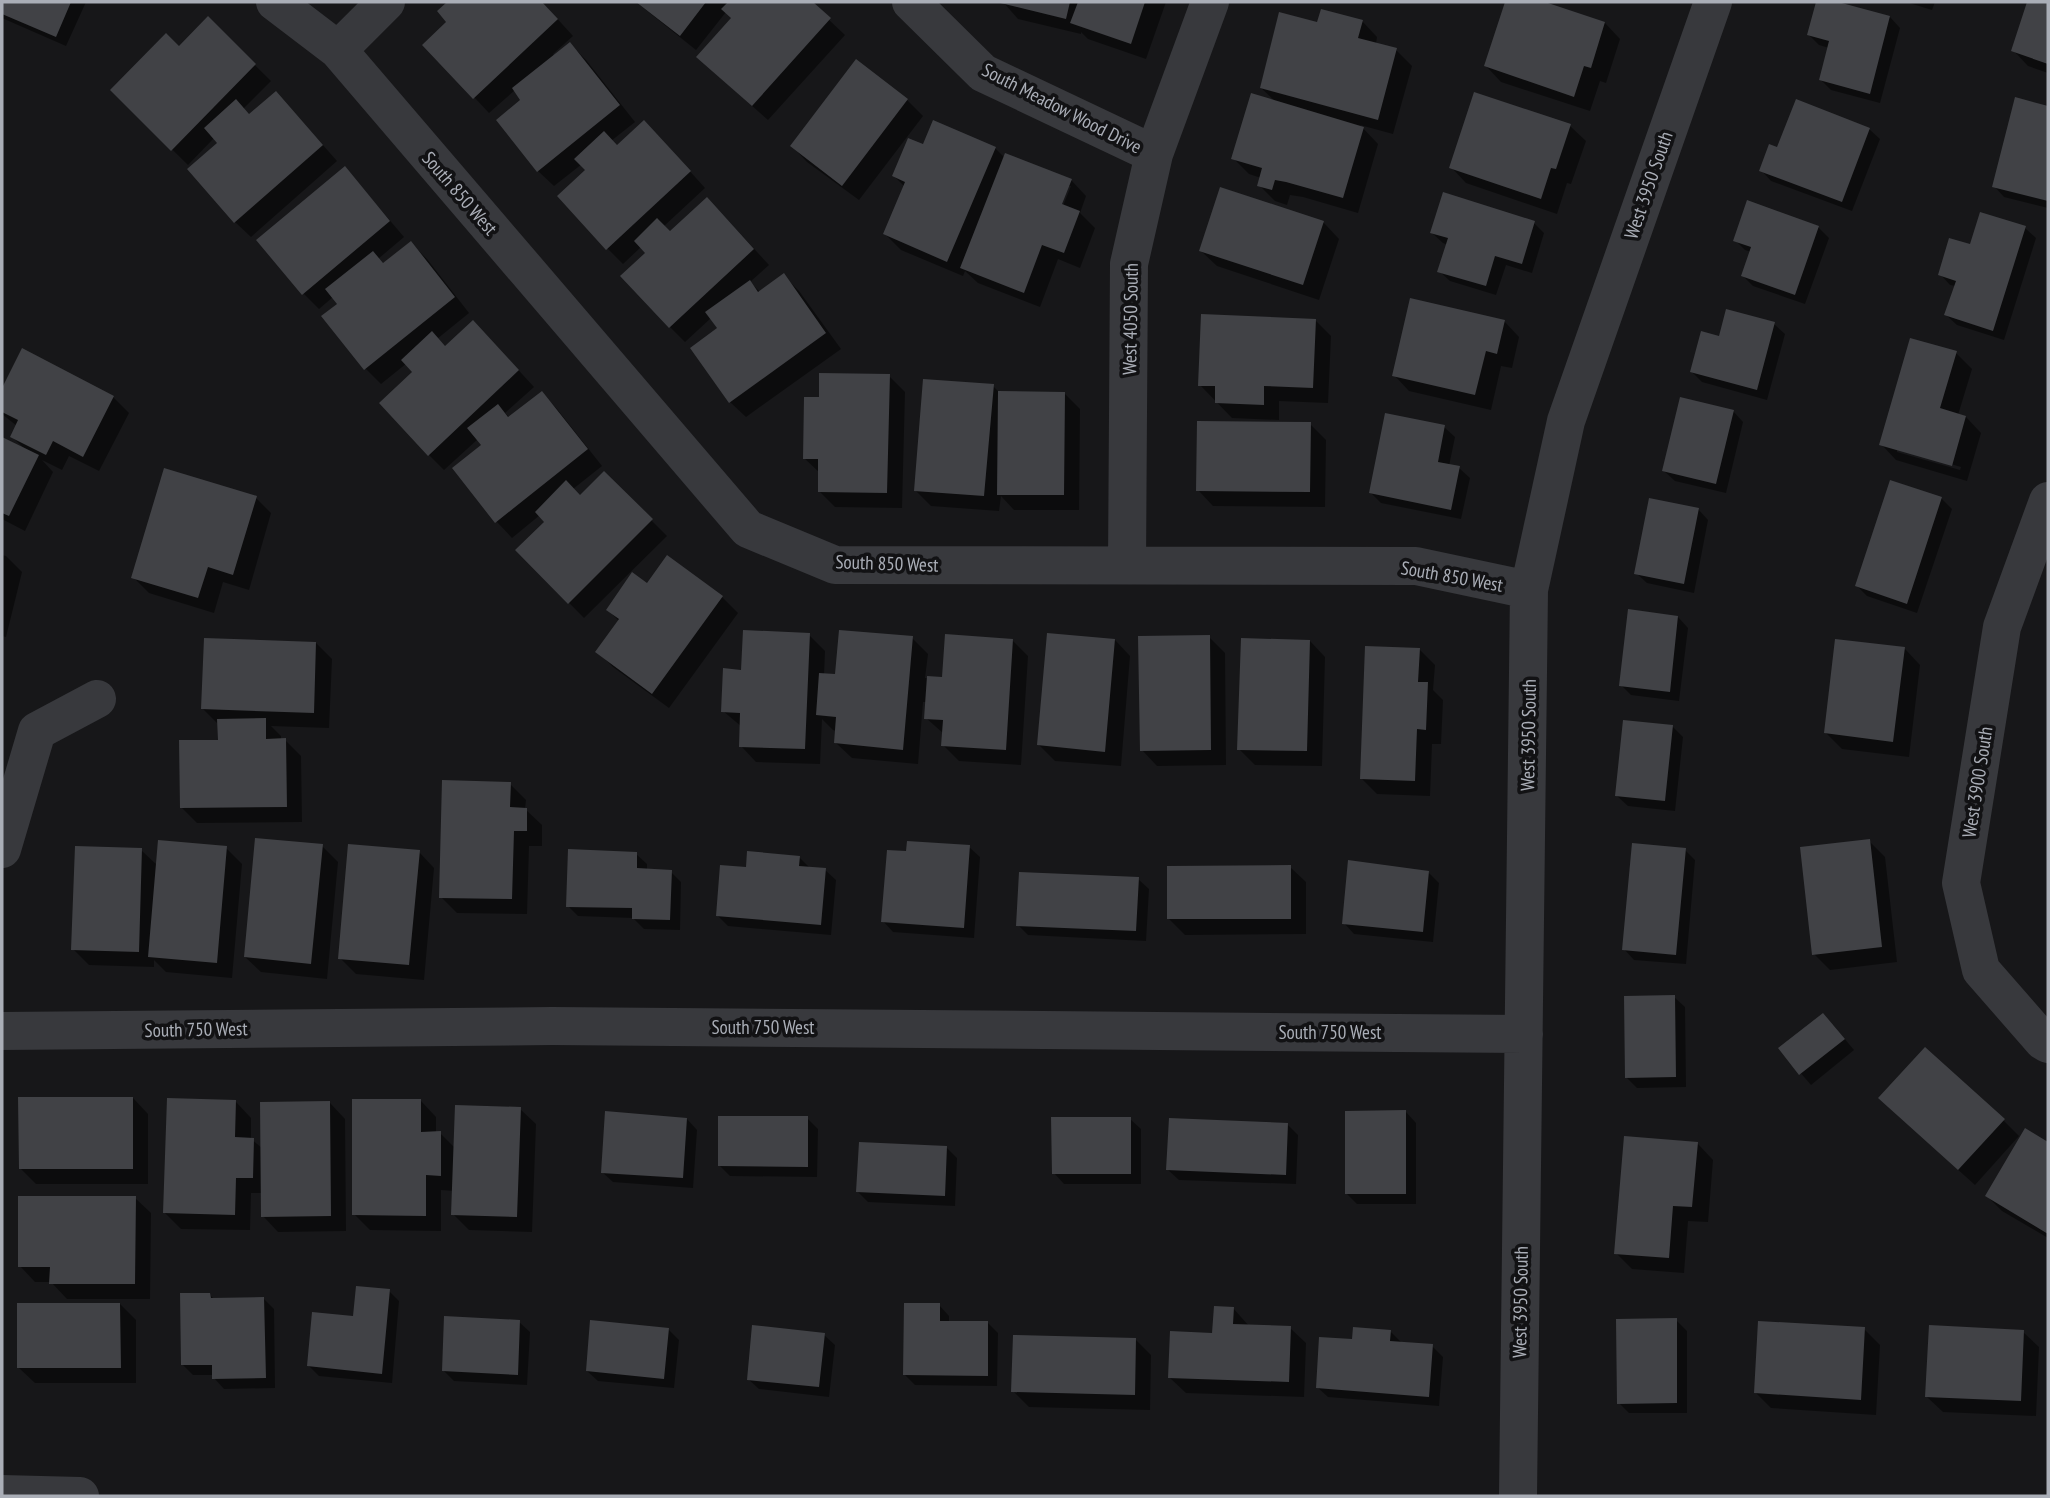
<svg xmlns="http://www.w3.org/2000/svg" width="2050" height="1498" font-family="'PT Sans Narrow',sans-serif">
<rect width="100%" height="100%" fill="#171719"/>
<path fill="#0007" fill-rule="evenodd" d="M2 2H86L66 46 2 18Z
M450 2H542L573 36 553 54 555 57 570 44 586 60 635 122 611 141 617 147 660 138 705 188 663 227 670 233 723 215 769 265 750 282 760 292 784 276 799 291 841 349 746 417 730 402 719 329 711 318 685 342 670 327 647 253 641 247 623 264 607 248 588 170 582 164 554 186 538 171 523 100 515 90 489 113 474 97 449 22 439 11Z
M636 2H810L845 35 768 120 714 72 733 19 726 12 696 50Z
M1003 2H1166L1146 59 1088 39 1081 32V34L1018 19Z
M1507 2H1540L1605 23 1620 39 1606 83 1600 81 1590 111 1501 82 1486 66Z
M1818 2H1831L1890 17 1900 28 1880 103 1831 90 1821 80 1829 48 1819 45 1809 35Z
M1906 2H1935L1932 10Z
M2029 2H2048V73L2028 66 2013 50Z
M208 19 271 81 243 109 250 116 291 109 337 161 251 237 235 222 220 143 215 137 188 165 112 90 179 48Z
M1362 21 1377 37 1376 44 1396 50 1412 66 1393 134 1360 125 1378 144 1358 213 1303 197 1290 195 1287 205 1275 201 1259 185 1261 178 1249 174 1233 158 1277 103 1261 88 1318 24Z
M856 61 907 100 923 116 859 200 807 162 792 146Z
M2016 99 2048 108V208L2004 197 1994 186Z
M1570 126 1586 141 1571 184 1567 183 1557 214 1466 183 1451 167Z
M1869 129 1880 139 1852 211 1771 181 1761 170 1778 149Z
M924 147 995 148 1005 158 1071 180 1086 196 1080 213 1095 228 1080 268 1058 259 1040 307 978 283 965 271 963 276 901 250 885 234 905 187 894 176ZM1067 186H1071L1060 213 1057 211Z
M345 168 404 237 378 259 384 265 411 243 427 259 469 313 437 339 446 348 489 338 534 387 505 413 510 418 542 393 557 409 602 466 573 489 581 497 604 473 667 536 584 618 517 550 547 522 540 515 512 538 497 522 454 468 483 446 478 439 444 470 429 455 415 372 407 363 381 384 365 368 339 304 333 297 319 309 303 293Z
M1221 189 1324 223 1339 239 1319 300 1217 266 1201 251Z
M1534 223 1544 233 1532 273 1506 265 1496 295 1450 281 1439 271 1448 245 1443 243 1432 233Z
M1818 227 1829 238 1805 304 1753 286 1743 276 1751 252 1745 250 1735 240Z
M2025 228 2036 238 2004 340 1957 325 1946 315 1956 286 1950 285 1940 274 1971 247Z
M1315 320 1331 336 1328 403 1279 401V420L1232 418 1200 385Z
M1504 321 1519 337 1512 368 1501 366 1491 410 1409 391 1394 375Z
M1774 324 1785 334 1767 400 1702 382 1692 372 1720 338Z
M23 351 113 397 129 413 99 471 69 456 62 470 42 460 53 472 25 531 2 519V439L25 449 12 437 17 426 2 414V392Z
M1956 353 1972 369 1958 415 1966 417 1981 433 1967 481 1896 460 1881 444ZM1897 448 1961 467 1960 470 1897 452Z
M889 376 905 392 902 508 835 507 819 491 820 473 804 458 820 399Z
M993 386 1000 393H1064L1080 409 1079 510H1014L1001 496 999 511 931 506 915 490Z
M1733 411 1743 422 1726 493 1675 481 1664 471Z
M1310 424 1326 440 1325 507 1213 506 1198 490Z
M1444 427 1455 437 1449 466 1459 468 1470 478 1461 519 1381 503 1371 493Z
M256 498 271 513 249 590 223 582 214 613 149 593 133 577Z
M1941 498 1952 509 1917 613 1867 596 1857 586Z
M1698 509 1708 520 1694 593 1647 583 1636 573Z
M2 555 6 556 22 572 6 637 2 636Z
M647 586 722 597 738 613 669 708 613 667 598 652 619 621 608 610Z
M1678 617 1688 628 1679 701 1631 695 1621 685Z
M809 635 825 651 824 675 837 676 912 638 928 654 925 678 944 679 1012 640 1028 656 1021 765 959 761 943 745 944 734 926 718 927 702H923L918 764 852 758 836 743 837 731 833 730 822 719 820 764 756 762 741 746 742 727 723 711 743 671Z
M1209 637 1225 653 1226 765 1157 766 1142 750Z
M1115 640 1130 656 1121 766 1055 761 1039 745Z
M1310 641 1325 657 1322 766 1255 765 1239 749Z
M316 643 332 659 329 728 271 726 281 736V740H285L301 756 302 822 197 823 181 807 219 742V725L203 709Z
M1419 649 1435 665 1433 690 1443 700 1441 744H1432L1430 796 1377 794 1361 778Z
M1905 649 1920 665 1909 757 1842 749 1826 733Z
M1673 727 1683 737 1675 811 1628 806 1617 796Z
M510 784 526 800 525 809 542 825V846H529L527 914 457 913 441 897Z
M1869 841 1885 857 1897 962 1830 970 1814 954Z
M322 846 338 862 327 979 261 972 245 957Z
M969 847 980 857 974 938 893 932 883 921 907 853Z
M226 848 242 864 232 978 166 972 154 960V967L89 965 73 949 141 850 158 866Z
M1685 850 1695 860 1686 964 1634 960 1624 949Z
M419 852 434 868 424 980 356 974 340 958Z
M636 854 647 864V871L671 872 681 882 680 930 644 929 633 918 578 916 568 906Z
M799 857 811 869 825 870 836 880 831 935 728 926 718 916 748 869Z
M1290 867 1306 882V934L1185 935 1169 919Z
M1428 872 1439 883 1433 942 1354 934 1344 923Z
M1138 879 1149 889 1146 941 1028 935 1018 925Z
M1674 997 1685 1007 1686 1087 1637 1088 1627 1078Z
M1833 1025 1854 1050 1811 1085 1780 1049Z
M133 1098 148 1114V1184H36L20 1168Z
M421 1101 436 1117V1133H440L455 1148 520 1109 536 1124 532 1232 469 1230 453 1214 454 1191 441 1190V1231L370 1230 354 1214Z
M236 1102 251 1118V1139L262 1148 330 1103 345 1119 346 1231 278 1232 263 1216V1193H251L250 1230 181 1229 165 1213Z
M1406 1112 1416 1123V1204H1357L1347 1194Z
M1896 1114 2003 1120 2019 1136 1975 1185Z
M807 1118 818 1129 817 1177 730 1176 719 1165Z
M687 1119 697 1130 693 1188 613 1182 602 1172Z
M1130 1119 1141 1129V1184H1064L1054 1173Z
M1287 1124 1298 1135 1296 1184 1179 1180 1168 1170Z
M2025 1131 2048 1144V1238L2002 1211 1987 1196Z
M1698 1144 1713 1160 1708 1222 1688 1221 1684 1273 1632 1269 1616 1253Z
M947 1148 957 1158 955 1206 868 1202 858 1192Z
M135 1198 151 1213 150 1299H67L51 1282H35L20 1266Z
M389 1291 399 1301 392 1383 319 1376 309 1366 355 1318Z
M209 1294 215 1300 263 1298 274 1309 275 1388 224 1389 214 1378V1375H193L183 1365Z
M120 1304 136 1320V1383H35L19 1368Z
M939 1305 949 1316V1322L988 1323 998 1333 997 1386 915 1385 905 1375Z
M1233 1308 1249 1326 1290 1328 1306 1343 1304 1397 1186 1393 1170 1378 1214 1334Z
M1676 1320 1687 1331V1413H1629L1619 1403Z
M519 1322 530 1332 527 1385 454 1381 443 1370Z
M668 1329 679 1340 674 1388 598 1381 587 1371Z
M1864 1329 1880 1345 1876 1415 1771 1408 1756 1393Z
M1390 1331 1401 1342 1432 1346 1443 1357 1439 1406 1328 1397 1317 1387 1353 1341Z
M2023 1332 2039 1347 2036 1416 1943 1412 1927 1397Z
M824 1335 835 1345 829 1397 759 1389 748 1379Z
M1136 1340 1151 1355 1150 1410 1029 1407 1013 1391Z"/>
<path fill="#414246" d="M2 2H71L56 37 2 14Z
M447 2H542L558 19 473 99 422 45 446 22 437 11Z
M636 2H706L680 36Z
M728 2H813L831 18 752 106 696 57 731 18 721 9Z
M996 2H1070L1066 19Z
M1078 2H1145L1131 44 1070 23Z
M1505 2H1545L1605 22 1591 68 1584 66 1574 97 1484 66Z
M1816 2H1838L1890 16 1870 94 1819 80 1829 41 1807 35Z
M2027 2H2048V64L2011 51Z
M1321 9 1363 20 1358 38 1397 48 1378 120 1260 88 1279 12 1317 22Z
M208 16 256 64 171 151 110 90 166 33 179 46Z
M570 42 620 105 537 172 496 120 520 100 512 88Z
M856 59 908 99 842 186 790 146Z
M276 91 323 145 234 223 187 169 217 143 204 128 236 99 249 114Z
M1474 92 1571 124 1556 169 1551 168 1541 199 1449 168Z
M1251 93 1364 127 1343 198 1286 182 1275 180 1272 190 1257 186 1262 168 1231 159Z
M2015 97 2048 106V201L1992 187Z
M1796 99 1870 128 1842 202 1759 171 1769 144 1777 147Z
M644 120 691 171 606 250 557 196 585 170 574 159 604 131 617 145Z
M933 120 996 147 947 262 883 234 905 182 892 176 908 138 923 144Z
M1005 153 1072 179 1062 204 1080 211 1064 253 1042 245 1024 293 960 268Z
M345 166 390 221 302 295 256 240Z
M1220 187 1324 221 1303 285 1199 251Z
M1443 192 1535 221 1522 264 1495 256 1486 286 1437 272 1448 238 1430 233Z
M707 197 754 249 669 328 620 276 645 253 634 241 657 218 670 231Z
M1747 200 1819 226 1795 295 1741 276 1751 247 1733 241Z
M1980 212 2026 226 1993 331 1944 315 1956 281 1938 275 1949 238 1970 244Z
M411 241 455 297 364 370 321 316 337 304 325 289 373 251 383 263Z
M784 273 826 333 729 403 690 348 717 328 705 312 750 280 758 292Z
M1410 298 1505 320 1497 354 1486 351 1475 395 1392 376Z
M1726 309 1775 322 1757 390 1690 372 1701 331 1719 336Z
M1201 314 1316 319 1313 388 1264 386V405L1215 403V386H1198Z
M473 320 519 370 428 456 379 403 412 372 401 360 432 331 445 346Z
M1910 338 1957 351 1940 408 1966 416 1952 466 1879 445Z
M22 348 114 396 83 457 53 441 46 455 10 437 18 420 2 412V388Z
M819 373 890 374 887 493 818 492V459H803L804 397H819Z
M923 379 994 384 984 496 914 491Z
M542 391 588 449 495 523 452 468 481 445 467 428 498 404 508 417Z
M998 391 1065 392 1064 495H997Z
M1680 397 1734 410 1716 484 1662 471Z
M1385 413 1445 425 1438 462 1460 466 1451 510 1369 493Z
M1197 421 1311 422 1310 492 1196 491Z
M2 437 39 455 9 516 2 513Z
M164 468 257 496 233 575 208 567 198 598 131 578Z
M604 471 653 519 568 604 515 550 544 522 535 512 566 480 580 495Z
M1890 480 1942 497 1907 604 1855 586Z
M1649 498 1699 508 1684 584 1634 574Z
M667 555 723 596 652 694 595 652 619 619 606 610 632 572 647 583Z
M1628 609 1678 616 1670 692 1619 686Z
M743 630 810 633 805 749 739 747 740 713 721 712 723 668 741 670Z
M839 630 913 636 903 750 834 743 836 717 816 715 819 673 835 674Z
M1047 633 1115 639 1105 752 1037 745Z
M945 634 1013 639 1006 750 941 746 943 720 924 719 927 676 942 677Z
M1210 635 1211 750 1140 751 1138 636Z
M204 638 316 642 314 713 201 709Z
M1241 638 1310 640 1307 751 1237 750Z
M1835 639 1905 647 1893 742 1824 733Z
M1365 646 1420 648 1418 682H1428L1426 730 1417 729 1415 781 1360 779Z
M266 718V739L286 738 287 807 180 808 179 740H218L217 719Z
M1623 720 1673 725 1665 801 1615 796Z
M442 780 511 782 510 807 527 808V831H514L512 899 439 898Z
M255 838 323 844 311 964 244 957Z
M1870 839 1882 947 1812 955 1800 847Z
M158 840 227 846 217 963 148 957Z
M907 841 970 845 964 928 881 922 887 850 906 851Z
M1632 843 1686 848 1676 955 1622 950Z
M348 844 420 850 409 965 338 959Z
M75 846 142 848 139 952 71 950Z
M568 849 637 852V868L672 870 670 920 632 919V908L566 907Z
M747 851 800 856 799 866 826 868 821 925 716 916 720 865 746 867Z
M1348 860 1429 871 1423 932 1342 924Z
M1291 865V919H1167V866Z
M1019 872 1139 877 1136 931 1016 926Z
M1675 995 1676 1077 1625 1078 1624 996Z
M1823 1013 1845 1039 1799 1075 1778 1048Z
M1925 1047 2005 1119 1958 1170 1878 1098Z
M18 1097H133V1169H19Z
M167 1098 236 1100 235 1137 254 1138 253 1178H236L235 1215 163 1213Z
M352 1099H421V1132L441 1131V1176L426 1175V1216L352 1215Z
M330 1101 331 1216 261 1217 260 1102Z
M455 1105 521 1107 517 1217 451 1215Z
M1406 1110V1194H1345V1111Z
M605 1111 687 1118 683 1178 601 1173Z
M718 1116H808V1167L718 1166Z
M1051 1117H1131V1174H1052Z
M1169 1118 1288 1123 1286 1175 1166 1170Z
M2025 1128 2048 1142V1234L1985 1196Z
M1624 1136 1698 1142 1692 1207 1673 1206 1669 1258 1614 1254Z
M859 1142 947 1146 945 1196 856 1192Z
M18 1196H136L135 1284H49L50 1267H18Z
M356 1286 390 1289 382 1374 307 1366 312 1312 353 1316Z
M180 1293H210L211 1298 264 1297 266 1378 212 1379V1365H181Z
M17 1303H120L121 1368H17Z
M904 1303H940V1321H988V1376L903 1375Z
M1214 1306 1234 1307 1233 1324 1291 1326 1289 1382 1168 1378 1170 1331 1212 1333Z
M444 1316 520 1320 518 1375 442 1371Z
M1677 1318V1403L1617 1404 1616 1319Z
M590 1320 669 1328 664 1379 586 1371Z
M1758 1321 1865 1327 1861 1400 1754 1393Z
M752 1325 825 1333 819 1387 747 1380Z
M1929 1325 2024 1330 2021 1401 1925 1397Z
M1353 1327 1391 1330 1390 1341 1433 1344 1429 1397 1316 1388 1319 1337 1352 1339Z
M1013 1335 1136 1338 1135 1395 1011 1392Z"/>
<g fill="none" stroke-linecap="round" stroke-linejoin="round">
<path stroke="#38393d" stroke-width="38" d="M275 2 338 50 748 529 835 565 1416 566 1529 590
M911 2 983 73 1154 154
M338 50 386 2
M2048 501 2002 627 1961 883 1981 970 2043 1041 2048 1044
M1127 565 1129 264 1154 154 1210 2
M2 849 37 731 97 699
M2 1031 552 1026 1524 1034
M1518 1496 1529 590 1566 421 1713 2"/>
<path stroke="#38393d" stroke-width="38" d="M2 1494 80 1496"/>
</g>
<g text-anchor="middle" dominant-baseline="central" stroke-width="7" stroke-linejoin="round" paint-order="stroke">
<g font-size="19" fill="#aaaeb7" stroke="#121214">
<text transform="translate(1062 108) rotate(27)">South Meadow Wood Drive</text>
<text transform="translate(1648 185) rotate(-71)">West 3950 South</text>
<text transform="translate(460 193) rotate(49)">South 850 West</text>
<text transform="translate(1130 319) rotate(-89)">West 4050 South</text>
<text transform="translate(887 563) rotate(2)">South 850 West</text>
<text transform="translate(1452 576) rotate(10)">South 850 West</text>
<text transform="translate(1528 735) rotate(-89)">West 3950 South</text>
<text transform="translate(1977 782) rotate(-81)">West 3900 South</text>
<text x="763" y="1027">South 750 West</text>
<text transform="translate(196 1029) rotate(-1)">South 750 West</text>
<text x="1330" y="1032">South 750 West</text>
<text transform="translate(1520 1302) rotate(-89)">West 3950 South</text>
</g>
</g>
<rect width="2050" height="1498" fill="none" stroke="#aaaeb7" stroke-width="7"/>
</svg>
